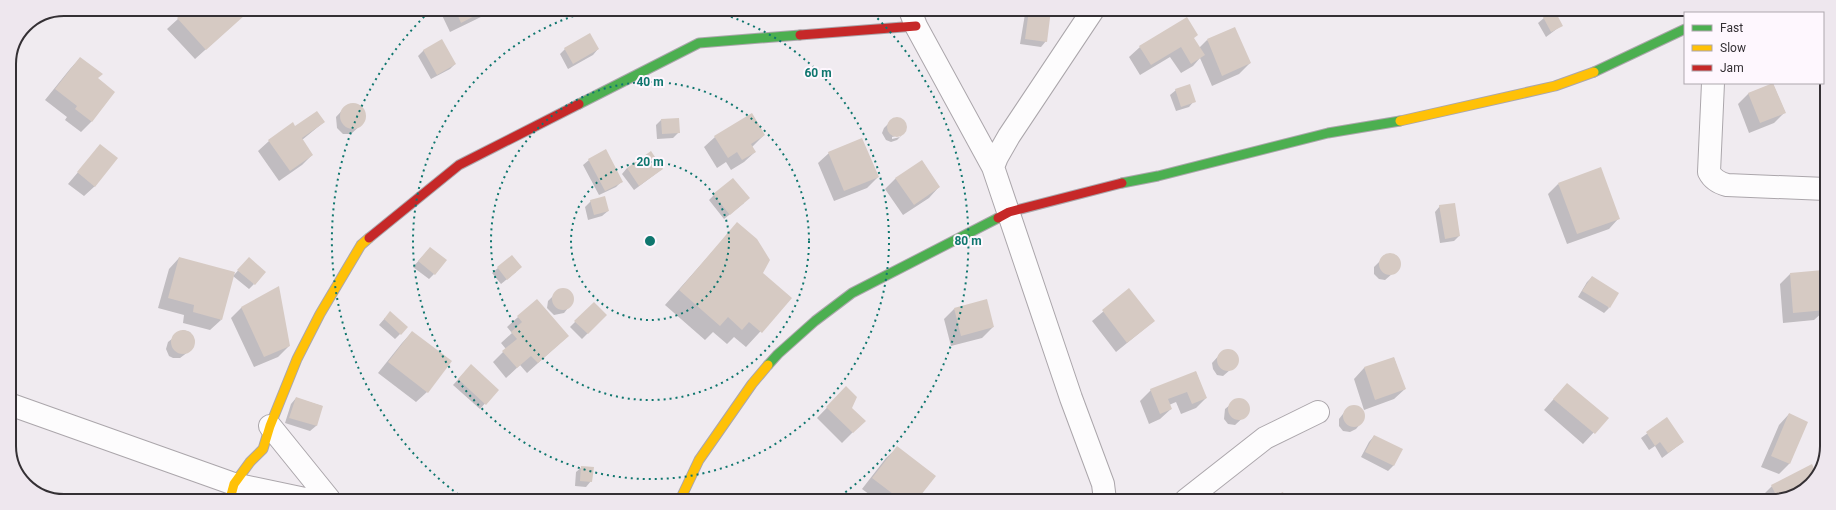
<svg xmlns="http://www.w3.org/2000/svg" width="1836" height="510" font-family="Roboto,sans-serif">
<rect width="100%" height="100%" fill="#f0ebf0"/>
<path fill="#0003" d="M179 9H238L233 25 195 59 167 29 179 18 175 13Z
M439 9H491L485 15 450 32Z
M1029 10H1041L1046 41 1041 47 1020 44 1025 14Z
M1354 10H1366L1357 16Z
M1544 18 1562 25 1546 37 1538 23Z
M1193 39 1199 48 1207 40 1250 63 1239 74 1212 86 1200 58 1193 66 1181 73 1170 57 1140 75 1129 57 1140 47Z
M565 49H598L593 55 568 69 560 54Z
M424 50 455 64 450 69 431 79 418 56Z
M80 58 97 79 114 92 91 122 81 132 65 120 67 117 45 100 70 69Z
M1827 64V84L1823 78V67Z
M1773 84 1785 112 1774 123 1749 133 1738 104 1748 94Z
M1176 90 1194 101 1189 107 1176 111 1170 95Z
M355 104 358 105 365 115 363 123 351 134H343L337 128 336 117 347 105Z
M898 119 903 121 906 126 902 134 900 137V135L892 137V139L900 137 897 140 891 142 886 140 882 133 884 128 890 122Z
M661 120 679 132 673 138 657 139 656 125Z
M324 122 302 140 312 155 302 165 279 181 258 151 269 141 292 124 295 128Z
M764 135 752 147 755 152 744 162 731 170 726 162 717 168 704 147 715 137Z
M101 145 95 186 84 196 68 184Z
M829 153 878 177 867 188 834 201 818 163Z
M589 160 621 182 616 187 599 195 583 165Z
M922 161 939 187 929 198 903 215 885 189 895 179Z
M627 168 662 169 634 190 622 174Z
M1558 184 1619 218 1609 229 1567 244 1548 194Z
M714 195 744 203 724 219 709 200Z
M591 201 608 211 602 216 588 220 585 207Z
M1440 206 1459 236 1454 241 1440 243 1435 212Z
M737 224 761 273 791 298 746 347 734 337 727 344 713 332 705 340 665 305Z
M430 248 434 274 429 279 413 267Z
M1387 254 1393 255 1398 259 1399 268 1385 280 1379 279 1374 274V267Z
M512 256 516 272 501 284 492 273Z
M179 258 221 320 210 330 183 323 184 315 158 308 169 269Z
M244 264 254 284 249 289 233 276Z
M1790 274 1825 310 1814 320 1783 323 1780 284Z
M1592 277 1609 308 1604 313 1578 297 1587 282Z
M278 288 289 346 278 357 254 367 231 318 241 308Z
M565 290 573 296V302L564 313 554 315 547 308 548 301 558 291Z
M1129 290 1154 321 1116 352 1092 321Z
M537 300 568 336 527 373 520 365 506 378 493 362 506 349 501 343 512 333 507 327Z
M594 303 606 315 582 339 570 327Z
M954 309 993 327 982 338 951 346 944 319Z
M385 318 407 327 395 339 379 325Z
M183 330 190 332 194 338 192 349 180 358H173L169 356 166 349 168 342Z
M412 332 427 392 416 402 378 373 402 343Z
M1232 350 1238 358 1237 364 1223 376 1217 375 1213 369 1212 363 1222 352Z
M1394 358 1405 389 1394 399 1364 410 1354 379 1364 368Z
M466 371 497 390 480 409 453 385Z
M1196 372 1206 398 1196 408 1181 414 1176 402 1169 405 1171 409 1160 419 1149 424 1140 401 1151 390Z
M1567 384 1607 418 1583 444 1544 410Z
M846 388 851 408 864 421 842 443 817 418Z
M296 398 322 406 316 426 310 431 285 423 291 404Z
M1236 400H1242L1249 407 1248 413 1235 425 1228 424 1224 419 1225 409Z
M1355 406 1361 409 1364 417 1361 423 1356 429 1350 432 1343 431 1339 426V419L1346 410Z
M1789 414V464L1779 474 1761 467 1779 425Z
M1667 419 1683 442 1662 458 1655 446 1649 450 1641 438Z
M1374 436 1401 450 1393 466 1388 471 1361 457 1369 442Z
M897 448 934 476 916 500H877L862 489 886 458Z
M1811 466 1816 474 1806 490 1772 501H1763L1761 497 1772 486Z
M582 467 591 481 586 487 575 486 576 472Z
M1282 493 1295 500H1275Z"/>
<path fill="#d6cac3" d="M187 9H240L245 15 206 50 177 18Z
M455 9H488L461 23Z
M1029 10H1051L1047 42 1025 39Z
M1555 11 1563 26 1551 32 1543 17Z
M1187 17 1198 35 1194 38 1205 55 1191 64 1181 47 1151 65 1139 46Z
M1235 27 1251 63 1222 76 1207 39Z
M590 33 599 49 573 64 564 48Z
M442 39 456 64 437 75 423 50Z
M80 57 103 74 98 78 115 92 92 122 75 109 77 106 55 89Z
M1773 83 1786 113 1760 123 1748 93Z
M1190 84 1196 102 1181 107 1175 89Z
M340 116a13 13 0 1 1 26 0a13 13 0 1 1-26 0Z
M317 111 325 122 302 138 313 155 290 171 268 140 293 122 295 126Z
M752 113 765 135 751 144 756 152 742 160 737 152 728 158 714 136Z
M887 127a10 10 0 1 1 20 0a10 10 0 1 1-20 0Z
M679 118 680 133 662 134 661 119Z
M862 138 879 177 844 191 828 152Z
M100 144 118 158 95 187 77 172Z
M606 149 623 182 605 191 588 159Z
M651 151 663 169 639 186 627 168Z
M922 160 940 187 914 205 895 178Z
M1601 167 1620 219 1577 234 1558 183Z
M733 178 750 198 730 215 713 194Z
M605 196 609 211 594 215 590 200Z
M1455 203 1460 236 1445 239 1439 205Z
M737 222 757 239 770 260 763 273 792 298 762 333 749 322 742 330 728 317 720 326 679 290Z
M430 247 447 260 435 275 418 261Z
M1379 264a11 11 0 1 1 22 0a11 11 0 1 1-22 0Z
M512 255 522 267 507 280 497 267Z
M179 257 235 272 222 320 193 312 194 305 168 298Z
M249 257 266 272 255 285 237 270Z
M1823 270 1826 310 1793 313 1790 273Z
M1592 276 1619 293 1610 308 1582 291Z
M279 286 290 346 264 357 241 307Z
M552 299a11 11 0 1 1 22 0a11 11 0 1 1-22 0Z
M1129 288 1155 321 1127 343 1102 310Z
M537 299 569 336 538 363 531 356 517 368 502 351 517 339 511 332 522 322 517 316Z
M987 299 994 327 961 336 954 308Z
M594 302 607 315 588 334 574 321Z
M390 311 408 327 401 335 384 319Z
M171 342a12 12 0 1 1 24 0a12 12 0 1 1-24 0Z
M412 331 452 361 428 393 388 362Z
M1217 360a11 11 0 1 1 22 0a11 11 0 1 1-22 0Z
M1394 357 1406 389 1375 400 1364 367Z
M471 364 499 390 486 405 458 379Z
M1196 371 1207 398 1192 404 1187 392 1168 399 1172 409 1160 414 1150 389Z
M1567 383 1609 418 1595 434 1553 399Z
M846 386 857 397 852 408 866 421 853 433 826 407Z
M296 397 323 406 317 426 289 418Z
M1228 409a11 11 0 1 1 22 0a11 11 0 1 1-22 0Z
M1343 416a11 11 0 1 1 22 0a11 11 0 1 1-22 0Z
M1789 413 1808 422 1790 464 1771 456Z
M1667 417 1684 442 1668 453 1660 442 1655 446 1646 432Z
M1374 435 1403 449 1394 466 1365 452Z
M897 446 936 476 917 500H901L872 478Z
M1812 464 1816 473 1806 490 1778 499 1771 485Z
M581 466 594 467 592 482 580 481Z
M1282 492 1297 500H1277Z
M570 496 571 500H547V499Z
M1331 496 1338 501H1329Z"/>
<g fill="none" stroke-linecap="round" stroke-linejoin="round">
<defs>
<path id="street" d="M910 10 916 26 993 167 1071 398 1103 484 1105 500
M1713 83 1709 172C1713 180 1719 183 1727 185L1826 189
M993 167 997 157 1009 136 1093 10
M9 404 234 484 305 499
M270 426 329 499
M1186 500 1265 438 1318 412"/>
<path id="fast" d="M1719 13 1724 11
M1594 72 1685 29
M579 104 699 43 800 35
M1122 183 1158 176 1328 133 1400 121
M768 365 778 354 815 321 852 293 998 218"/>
<path id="slow" d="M1400 121 1555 86 1594 72
M230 499 234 484 250 462 263 449 270 426 297 359 320 314 361 245 369 238
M680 500 699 460 752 384 768 365"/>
<path id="jam" d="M800 35 916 26
M998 218 1009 212 1122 183
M369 238 459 165 579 104"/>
</defs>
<use href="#street" stroke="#aba6ab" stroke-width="24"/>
<use href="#fast" stroke="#aba6ab" stroke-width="11"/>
<use href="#slow" stroke="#aba6ab" stroke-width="11"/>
<use href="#jam" stroke="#aba6ab" stroke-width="11"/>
<use href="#street" stroke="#fdfcfd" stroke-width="22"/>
<use href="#fast" stroke="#4caf50" stroke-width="9"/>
<use href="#slow" stroke="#ffc107" stroke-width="9"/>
<use href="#jam" stroke="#c62828" stroke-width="9"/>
</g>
<g fill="none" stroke="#0f766e" stroke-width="2" stroke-dasharray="2 4">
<circle cx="650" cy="241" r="79"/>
<circle cx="650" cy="241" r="159"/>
<path d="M708 10A238 238 0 1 1 594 10"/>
<path d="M463 498A318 318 0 0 1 431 10M869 10A318 318 0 0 1 835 500"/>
</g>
<path d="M0 0H1836V510H0ZM64 16H1772A48 48 0 0 1 1820 64V446A48 48 0 0 1 1772 494H64A48 48 0 0 1 16 446V64A48 48 0 0 1 64 16Z" fill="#eee7ee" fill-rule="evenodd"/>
<path fill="none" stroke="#343034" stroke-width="2" d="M64 16H1772A48 48 0 0 1 1820 64V446A48 48 0 0 1 1772 494H64A48 48 0 0 1 16 446V64A48 48 0 0 1 64 16Z"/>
<circle cx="650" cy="241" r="6" fill="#0f766e" stroke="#fef7fe" stroke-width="2"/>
<g font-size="12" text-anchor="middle" font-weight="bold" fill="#0f766e" stroke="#fef7fe" stroke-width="4" stroke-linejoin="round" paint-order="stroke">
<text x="818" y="77">60 m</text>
<text x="650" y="86">40 m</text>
<text x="650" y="166">20 m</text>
<text x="968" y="245">80 m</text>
</g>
<rect x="1684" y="12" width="140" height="72" fill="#fef7fe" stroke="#ada7ad"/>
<rect x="1692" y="25" width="20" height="6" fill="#4caf50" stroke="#ada7ad"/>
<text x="1720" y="32" font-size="12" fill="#343034">Fast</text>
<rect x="1692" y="45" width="20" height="6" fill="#ffc107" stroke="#ada7ad"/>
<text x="1720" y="52" font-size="12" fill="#343034">Slow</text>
<rect x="1692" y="65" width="20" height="6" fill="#c62828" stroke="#ada7ad"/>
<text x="1720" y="72" font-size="12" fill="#343034">Jam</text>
</svg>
